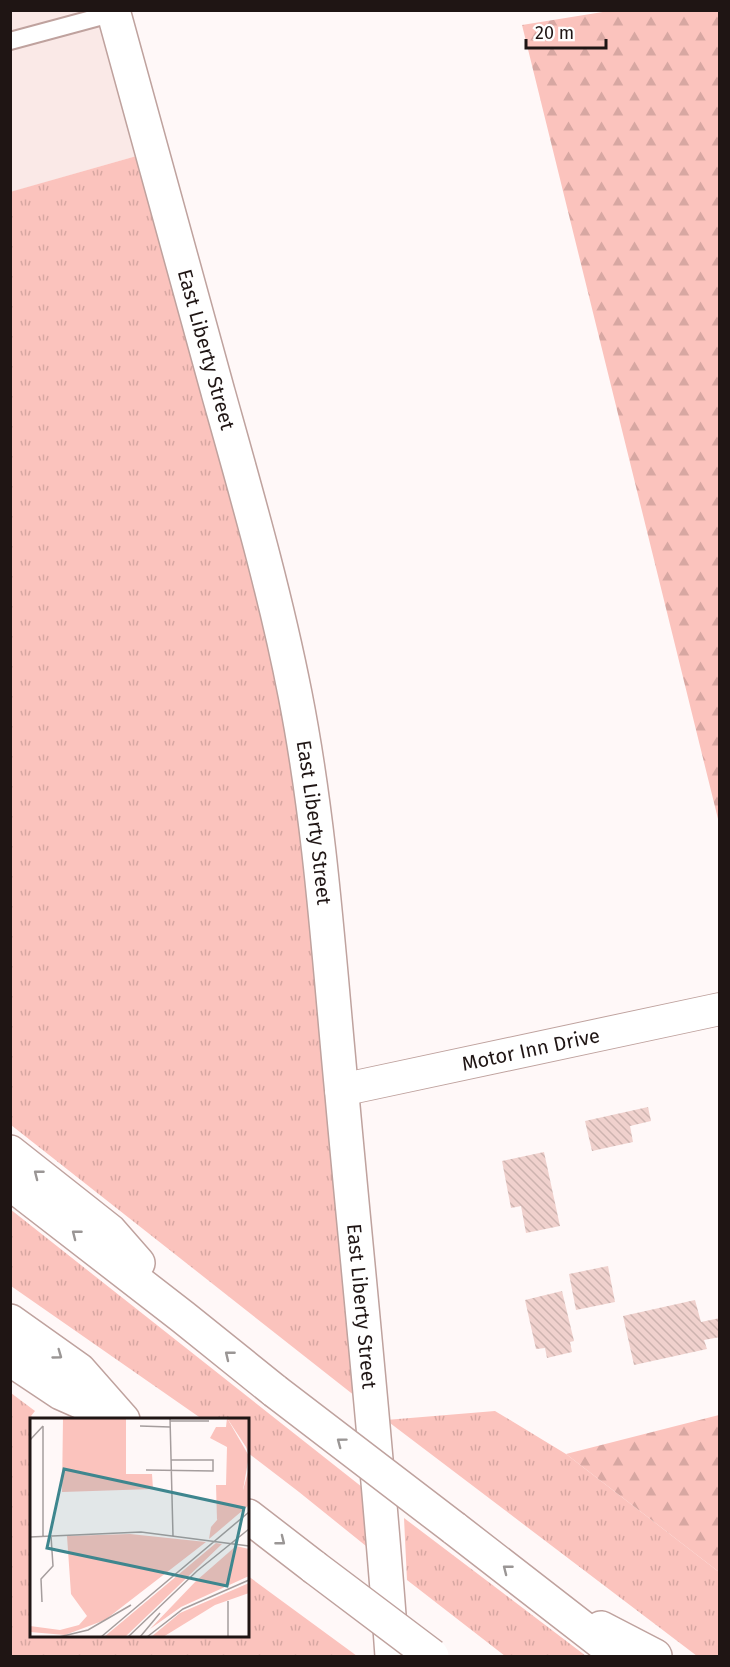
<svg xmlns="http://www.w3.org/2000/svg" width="730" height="1667" font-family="'Fira Sans',sans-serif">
<defs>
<pattern id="grass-tufts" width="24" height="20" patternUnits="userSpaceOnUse" patternTransform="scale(1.5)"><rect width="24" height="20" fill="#fbc3bd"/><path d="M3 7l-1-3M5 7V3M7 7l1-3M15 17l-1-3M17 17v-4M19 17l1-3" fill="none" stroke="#d7a7a2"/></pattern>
<pattern id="forest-firs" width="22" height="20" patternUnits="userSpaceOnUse" patternTransform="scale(1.5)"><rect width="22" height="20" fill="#fbc3bd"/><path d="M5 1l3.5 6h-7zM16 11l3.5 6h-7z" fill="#d7a7a2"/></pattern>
<pattern id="building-back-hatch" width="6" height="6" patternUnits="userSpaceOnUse" patternTransform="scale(1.5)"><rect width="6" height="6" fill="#f0d1cd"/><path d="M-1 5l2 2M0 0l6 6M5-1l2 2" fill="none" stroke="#cdb3af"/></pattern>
</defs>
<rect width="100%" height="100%" fill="#fff8f8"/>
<path fill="#fae9e7" d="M11 11H102L140 155 11 192Z"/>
<path fill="url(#grass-tufts)" d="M140 155 243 538 283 706 311 880 355 1396 11 1125 10 192Z
M10 1209 362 1487 366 1546 299 1492 248 1453V1420L202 1419 11 1286Z
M11 1393 35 1411 31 1416 36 1419 32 1420V1636H248V1576L357 1656H11Z
M495 1411 566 1454 719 1572V1656H697L386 1420Z
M404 1518 586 1656H505L407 1580Z"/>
<path fill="url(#forest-firs)" d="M615 10 719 11V823L522 25Z
M719 1415V1572L566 1454Z"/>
<path fill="url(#building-back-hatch)" d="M648 1107 651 1121 630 1126 633 1142 592 1151 585 1121Z
M544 1152 560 1226 526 1233 521 1206 511 1208 502 1161Z
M608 1266 615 1302 576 1310 569 1274Z
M562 1291 574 1341 570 1342 572 1352 547 1358 545 1348 536 1349 525 1300Z
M695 1300 701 1322 720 1318V1337L704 1340 707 1349 634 1365 623 1316Z"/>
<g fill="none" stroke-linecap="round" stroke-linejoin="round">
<defs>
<path id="service" d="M10 41 114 13"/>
<g id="minor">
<path id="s1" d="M341 1090 720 1009"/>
</g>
<g id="tertiary">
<path id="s2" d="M113 10C148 138 183 265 218 392 246 492 275 592 295 694 321 826 329 960 342 1095 359 1282 379 1469 392 1656"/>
</g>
<path id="motorway" d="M10 1152 110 1231 138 1263
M10 1183 183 1317 275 1391
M10 1321 79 1370 123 1420
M10 1359 61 1393 113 1416
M248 1516 314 1567
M454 1528 619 1656
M601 1628 655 1656"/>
</defs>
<use href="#service" stroke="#bfa29e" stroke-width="20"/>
<use href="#minor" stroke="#bfa29e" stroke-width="34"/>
<use href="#tertiary" stroke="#bfa29e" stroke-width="36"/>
<use href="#motorway" stroke="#bfa29e" stroke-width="36"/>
<use href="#service" stroke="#fff" stroke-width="16"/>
<use href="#minor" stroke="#fff" stroke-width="32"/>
<use href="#tertiary" stroke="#fff" stroke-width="33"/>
<use href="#motorway" stroke="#fff" stroke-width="33"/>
<defs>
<path id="motorway-bridge" d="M275 1391 454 1528
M314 1567 432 1656"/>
</defs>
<use href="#motorway-bridge" stroke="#bfa29e" stroke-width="36" stroke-linecap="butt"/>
<use href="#motorway-bridge" stroke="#fff" stroke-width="33"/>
</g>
<defs><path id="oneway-chevron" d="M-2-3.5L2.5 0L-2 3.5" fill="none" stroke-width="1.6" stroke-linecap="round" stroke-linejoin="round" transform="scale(1.5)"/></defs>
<g stroke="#9a9695">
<use href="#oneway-chevron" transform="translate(38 1174) rotate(-142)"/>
<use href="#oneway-chevron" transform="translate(76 1234) rotate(-142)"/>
<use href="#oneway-chevron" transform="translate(58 1355) rotate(36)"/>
<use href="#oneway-chevron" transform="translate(229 1355) rotate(-141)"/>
<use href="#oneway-chevron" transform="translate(341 1442) rotate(-143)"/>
<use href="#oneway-chevron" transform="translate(281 1541) rotate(38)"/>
<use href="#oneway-chevron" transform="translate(507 1569) rotate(-142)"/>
</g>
<g text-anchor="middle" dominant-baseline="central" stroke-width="6" stroke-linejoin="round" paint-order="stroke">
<g font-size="20" fill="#1f1514" stroke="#fff">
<text stroke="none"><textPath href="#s2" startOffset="352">East Liberty Street</textPath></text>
<text stroke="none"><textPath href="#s2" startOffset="838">East Liberty Street</textPath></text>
<text stroke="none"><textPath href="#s1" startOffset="194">Motor Inn Drive</textPath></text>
<text stroke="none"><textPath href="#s2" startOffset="1324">East Liberty Street</textPath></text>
</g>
</g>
<g transform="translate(30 1418)">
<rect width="219" height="219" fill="#fff8f8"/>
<path d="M197 0H219V38L216 29ZM219 50V87L179 121 181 109 213 72ZM100 116 176 124 75 202 35 217 0 214V208L30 212 49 207 57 198 41 176 37 118ZM186 125 192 126 95 219H74ZM206 128 219 131V158L151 189 120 211 166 163ZM219 165V175L185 187 133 219H121L150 195Z" fill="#fbc3bd"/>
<path d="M33 0H96V56H122L123 71 32 74ZM197 0 219 38 213 72 218 76 187 102 186 67H196L197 29 180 20 186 9H196Z" fill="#fbc3bd"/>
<path fill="none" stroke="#a59d9d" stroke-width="1.5" d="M140 0 143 118M140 3H179M110 8 140 9M0 22 13 8M116 52 183 53V42H141M0 119 111 114 219 128M13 119V8M12 184 11 161 23 148 21 118M29 219 58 212 101 187M71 219 219 94M98 219 167 153 219 111M110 219 130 195M117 219 153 191 219 162M198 219V183"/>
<path fill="#3e868e" fill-opacity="0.15" stroke="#3e868e" stroke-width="3" d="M34 51 214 90 197 168 17 130Z"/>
<rect width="219" height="219" fill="none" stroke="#1f1514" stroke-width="3"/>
</g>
<rect width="730" height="1667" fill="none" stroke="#1f1514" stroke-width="24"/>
<path d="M526 39v9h80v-9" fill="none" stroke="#1f1514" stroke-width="3"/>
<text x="535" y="39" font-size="18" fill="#1f1514" stroke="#ffffff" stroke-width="4.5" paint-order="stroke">20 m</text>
</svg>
